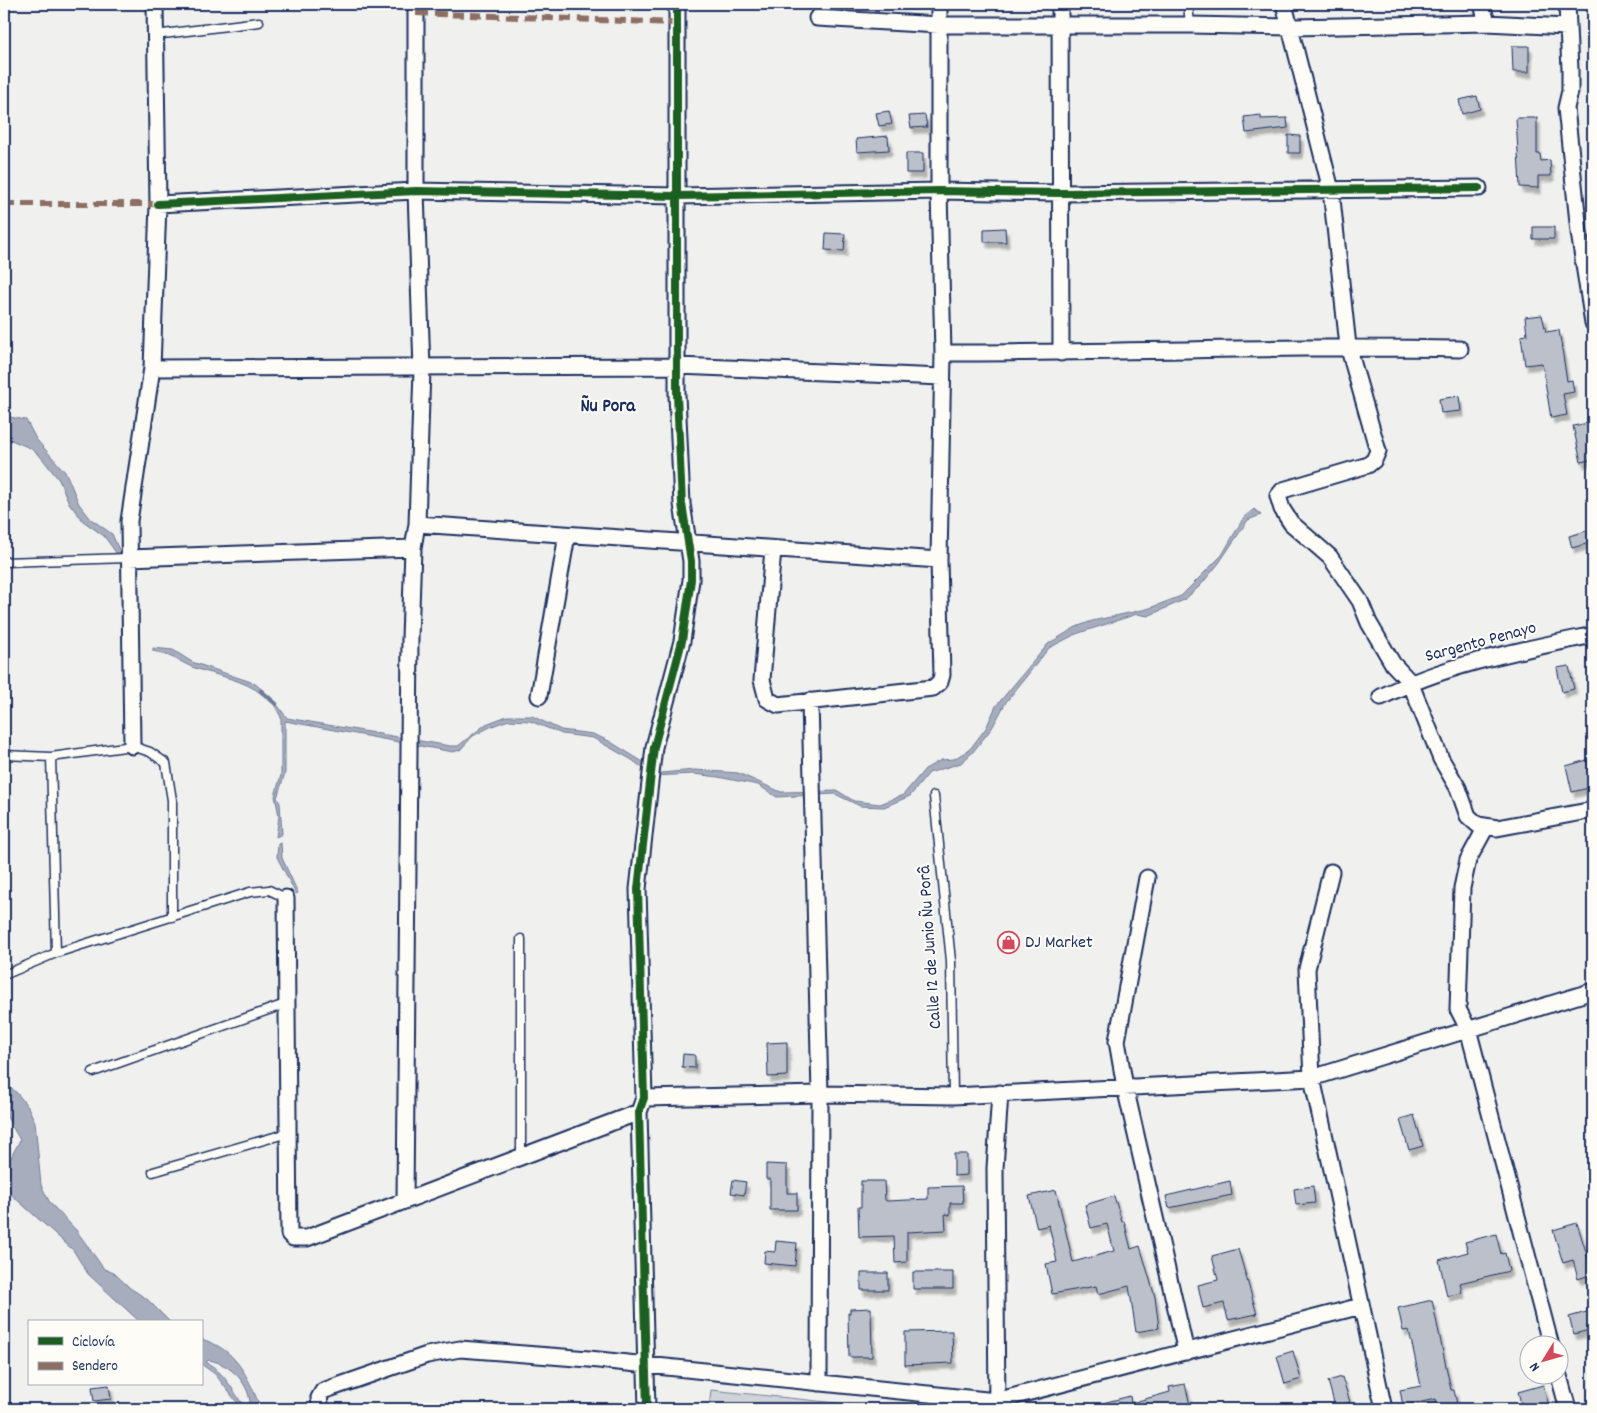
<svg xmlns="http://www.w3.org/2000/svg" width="1597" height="1413" font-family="Dekko,sans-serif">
<defs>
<filter id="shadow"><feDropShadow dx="3" dy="5.5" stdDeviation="1" flood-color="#0004"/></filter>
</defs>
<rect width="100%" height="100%" fill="#f0f0ee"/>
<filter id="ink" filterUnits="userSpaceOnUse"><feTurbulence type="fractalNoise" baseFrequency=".02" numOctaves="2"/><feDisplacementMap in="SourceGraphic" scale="10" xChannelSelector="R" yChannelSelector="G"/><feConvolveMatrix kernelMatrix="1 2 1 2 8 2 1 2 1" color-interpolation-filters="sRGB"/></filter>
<g filter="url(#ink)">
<path fill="#d0d3d8" stroke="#76819b" d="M711 1390 876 1407V1409H709Z"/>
<path fill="#a7adbd" stroke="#6f7b97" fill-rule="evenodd" d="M4 416 26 420 36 439 66 473 79 504 91 519 112 534 120 552 117 554 104 536 83 521 69 503 59 480 41 457 30 448 4 437Z
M1254 509 1261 515 1248 520 1219 563 1200 586 1184 600 1148 616 1137 614 1076 634 1049 648 1006 702 992 728 972 753 961 763 929 773 910 796 884 807 860 806 835 794 777 797 758 785 718 777 694 774 653 776 632 760 593 738 562 734 530 721 509 720 492 726 473 736 460 750 453 752 285 721V773L277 798 280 803 282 834 276 837 279 816 275 796 281 775V717L272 701 273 699 287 718 450 746H458L486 724 507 716H532L561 730 593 734 609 741 661 773 695 770 738 773 781 792 838 791 854 801 880 804 903 795 925 769 941 760 954 759 970 749 986 728 996 706 1048 644 1076 627 1092 621 1147 609 1181 596 1222 555 1244 517Z
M153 648 173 650 192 662 254 683 265 692 263 695C244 679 216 676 192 667 179 661 168 654 153 651Z
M281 843 282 858 298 893 296 894 277 857 278 844Z
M4 1083 17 1093 28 1107 35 1122 41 1185 50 1203 76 1230 104 1269 114 1273 130 1288 147 1299 170 1322H140L88 1274 73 1250 5 1189 4 1171 20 1140 4 1112Z
M201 1339C237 1349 248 1377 261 1409H242L215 1374 201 1364ZM209 1360C231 1364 252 1385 250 1409L244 1407C233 1390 224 1372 206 1362Z"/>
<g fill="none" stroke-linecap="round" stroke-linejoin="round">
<path stroke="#6f7b97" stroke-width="4.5" d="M261 691 276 704"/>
</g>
<path fill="#bbc0ca" stroke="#1b2f5e" filter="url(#shadow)" d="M1512 46H1529V72H1513Z
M1477 96 1480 109 1462 114 1459 100Z
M889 111 892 124 879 126 876 113Z
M925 115 927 127 911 128 909 116Z
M1261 115V119L1287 118 1288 128 1246 133 1244 117Z
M1516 118H1537V154H1540L1541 161 1550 160 1551 176H1538V188L1520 187Z
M1288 135 1300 136V153H1288Z
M888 136 889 150 857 152 856 139Z
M906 153H923V173H906Z
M1533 227H1554V239H1533Z
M1005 228 1006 242H984V229Z
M826 233 845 234 844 251 825 250Z
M1542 315 1546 332 1559 330 1567 381 1572 380 1574 392 1563 394 1567 415 1551 418 1542 363 1525 365 1521 336 1527 335 1525 317Z
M1459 396 1461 411 1441 413 1439 399Z
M1593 422V459L1581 462 1573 426Z
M1593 529V542L1572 548 1569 536Z
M1569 666 1574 689 1562 692 1557 668Z
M1587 760 1593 787 1572 792 1566 766Z
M787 1042V1076L768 1077 767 1043Z
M683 1054 695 1055V1068L682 1067Z
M1414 1115 1423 1146 1409 1150 1400 1120Z
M954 1154H967V1175L954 1176Z
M766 1164 787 1165V1193H797V1210H770V1179H766Z
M733 1180 746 1182 744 1195 731 1193Z
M861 1181H884L885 1200 887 1201 928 1199V1187L962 1186 963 1203H950V1215L945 1214 946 1230 907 1232V1262L895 1263 894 1236 859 1237 858 1207H861Z
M1230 1181 1232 1195 1169 1208 1166 1196Z
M1313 1186 1315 1203 1296 1205 1294 1189Z
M1056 1190 1073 1262 1114 1251 1107 1224 1091 1228 1085 1205 1114 1196 1122 1222 1124 1221 1131 1249 1140 1246 1155 1297 1159 1328 1136 1332 1129 1286 1098 1294 1096 1286 1052 1294 1046 1264 1057 1262 1049 1225 1037 1228 1029 1196Z
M1577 1223 1593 1274 1578 1279 1573 1260 1563 1263 1553 1230Z
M1496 1234 1501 1254 1505 1253 1509 1271 1460 1283 1462 1293 1447 1296 1439 1260 1468 1252 1465 1242Z
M776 1241 797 1243 795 1266 764 1263 765 1251 775 1252Z
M1238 1249 1257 1314 1228 1320 1224 1303 1203 1308 1198 1285 1218 1280 1212 1256Z
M913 1272H953V1289H913Z
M861 1273H888V1290H861Z
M1432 1300 1451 1390H1454L1458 1409H1439L1436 1399 1403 1406 1400 1390 1421 1386 1409 1330 1403 1331 1398 1308Z
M871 1308 872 1357H849L848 1313H850V1309Z
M1590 1311 1593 1329 1574 1334 1569 1317Z
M952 1331 953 1363 905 1365V1332Z
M1293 1351 1301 1379 1285 1384 1277 1356Z
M1342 1377 1350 1402 1335 1406 1328 1381Z
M1185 1384 1191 1409H1096L1095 1405 1130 1396 1131 1403 1170 1392 1169 1387Z
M109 1385 111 1399 94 1401 92 1387Z
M1543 1385 1550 1409H1527L1526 1405 1522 1407 1518 1392Z"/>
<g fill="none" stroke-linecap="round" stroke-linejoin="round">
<defs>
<path id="lane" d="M1188 4 1190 25
M155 35 259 22
M4 562 128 558
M4 755 51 757 132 746 150 752 166 763 172 800V917
M51 757 56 953
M934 796 951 961 953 1096
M521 939V1159
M4 975 56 953 250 892 269 890 286 898
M93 1072 288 1003
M153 1172 288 1133"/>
<path id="street" d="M1060 4 1061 353
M1284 4 1331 190 1348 346 1378 451 1374 460 1368 465 1283 490 1278 496 1282 509 1291 523 1330 557 1360 601 1369 623 1393 664 1410 682 1441 759 1458 788 1468 816 1478 825 1497 828 1593 810
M1482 4 1487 23
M1567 4 1570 70V91L1566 108 1579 232 1593 323
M817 18 939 25H1190L1292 27 1487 23 1566 27
M158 204 416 191 677 196 939 191 1062 193 1479 188
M943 353C1115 353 1288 345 1460 349
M152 368 678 366 942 377
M417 524 939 560 943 353 939 191V4
M773 549 762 680 767 699 778 705 933 688 940 682 942 675 939 560
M128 558 413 548
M539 696 567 535
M1381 697C1446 664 1522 650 1593 635
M810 701 820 1094 819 1383
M132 746 129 521 152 368 158 204 155 4
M1486 827 1468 860 1462 888 1458 1009 1468 1029 1551 1346
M1331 872 1307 969 1312 1078 1384 1409
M1147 878 1117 1041 1125 1087 1186 1352
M286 898 289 1234 293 1238H307L639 1112
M644 1098 820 1094 953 1096 1312 1078 1593 991
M405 1201 410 639 413 548 417 524 422 369 416 191V4
M1559 1376 1568 1409
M321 1409 319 1398 323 1391 427 1355 460 1349 589 1359 996 1401 1361 1306
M647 1409 639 1112 644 1098 638 889 654 747 682 641 691 580V561L682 504 677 395V4
M997 1409 995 1168 1000 1093"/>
</defs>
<use href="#lane" stroke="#1b2f5e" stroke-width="11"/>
<use href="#street" stroke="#1b2f5e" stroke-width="19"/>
<use href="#lane" stroke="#fdfcf7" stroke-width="8"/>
<use href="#street" stroke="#fdfcf7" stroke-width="15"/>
<path stroke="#8d6e63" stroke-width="6" stroke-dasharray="12 6" stroke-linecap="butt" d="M416 13 677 23
M4 204H158"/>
<defs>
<path id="cycleway" d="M158 204 416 191 677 196 939 191 1062 193 1479 188
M647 1409 639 1112 644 1098 638 889 654 747 682 641 691 580V561L682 504 677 395V4"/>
</defs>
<use href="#cycleway" stroke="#fdfcf7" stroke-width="11"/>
<use href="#cycleway" stroke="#1b5e20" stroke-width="8"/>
</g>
</g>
<defs>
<symbol id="shop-ring" viewBox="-11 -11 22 22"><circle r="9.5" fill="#fdfcf7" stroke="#d1495b" stroke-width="1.5"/><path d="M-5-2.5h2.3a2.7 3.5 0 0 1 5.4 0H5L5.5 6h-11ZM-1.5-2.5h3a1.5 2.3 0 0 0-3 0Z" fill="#d1495b"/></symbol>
</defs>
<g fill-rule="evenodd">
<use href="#shop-ring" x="996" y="930" width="25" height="25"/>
</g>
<g text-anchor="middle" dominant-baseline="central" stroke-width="4" stroke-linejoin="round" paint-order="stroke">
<g font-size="18" fill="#1b2f5e" stroke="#fdfcf7">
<text transform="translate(1481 643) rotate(-15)">Sargento Penayo</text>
<text transform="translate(931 947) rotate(-94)">Calle 12 de Junio Ñu Porâ</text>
</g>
<g font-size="18" fill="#1b2f5e" stroke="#fdfcf7" text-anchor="start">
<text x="1025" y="943">DJ Market</text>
</g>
<g font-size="19" font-weight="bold" fill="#1b2f5e" stroke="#fdfcf7">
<text x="608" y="407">Ñu Pora</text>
</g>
</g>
<rect width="1597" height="1413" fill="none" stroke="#fdfcf7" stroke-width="20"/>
<rect x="10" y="10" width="1577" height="1393" fill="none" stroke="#1b2f5e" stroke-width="2" filter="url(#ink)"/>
<rect x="28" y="1320" width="175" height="65" fill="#fdfcf7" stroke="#a3aaba"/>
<rect x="38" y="1337" width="25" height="8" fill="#1b5e20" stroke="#a3aaba"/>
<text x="72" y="1346" font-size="15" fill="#1b2f5e">Ciclovía</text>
<rect x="38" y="1362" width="25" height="8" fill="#8d6e63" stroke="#a3aaba"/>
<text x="72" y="1370" font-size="15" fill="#1b2f5e">Sendero</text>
<g transform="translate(1544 1360) rotate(233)"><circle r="24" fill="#fdfcf7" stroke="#a3aaba"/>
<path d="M0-4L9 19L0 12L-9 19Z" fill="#d1495b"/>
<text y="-8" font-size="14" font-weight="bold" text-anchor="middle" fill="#1b2f5e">N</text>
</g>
</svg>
